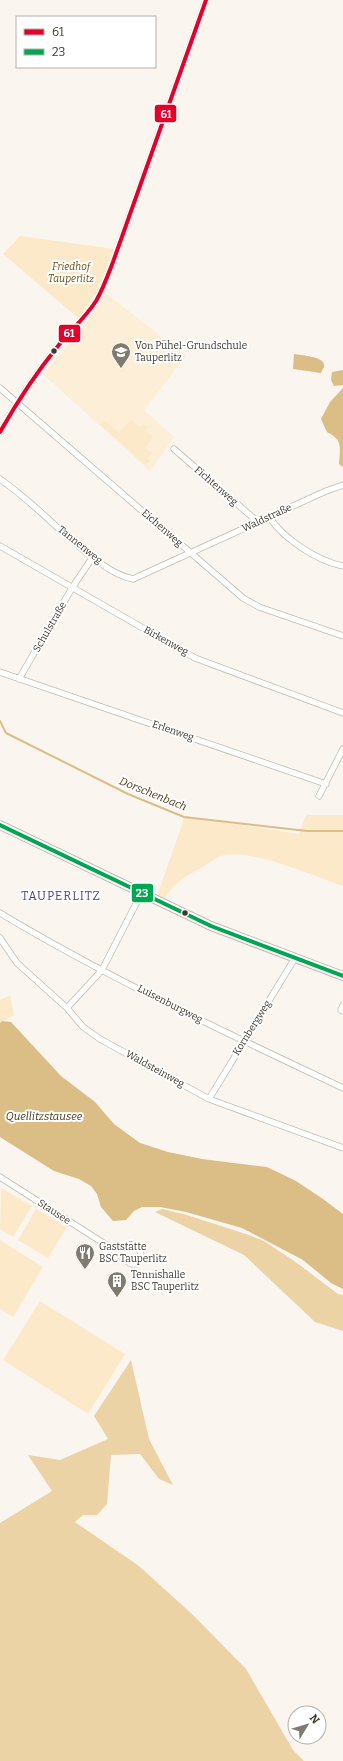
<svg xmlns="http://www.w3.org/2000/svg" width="343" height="1761" font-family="Bitter,serif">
<rect width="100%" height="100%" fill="#faf6ef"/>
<path fill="#fceed7" d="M103 291 186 356 144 410 174 437 150 471 43 374 79 332 98 305Z"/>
<path fill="#fbe9ca" d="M20 236 114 249 95 295 78 318 3 254Z
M104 420 119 433 131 420 140 427 143 424 148 428 146 430 153 437 145 447 152 453 147 458 150 461 146 465 100 424Z
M306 815H343V886C314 876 254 850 225 855 217 856 208 864 201 868 183 878 173 883 163 902L156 899 185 816 299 834Z
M10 995 14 1015 0 1023V1000Z
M1 1188 32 1206 13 1237 0 1229Z
M36 1209 67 1227 48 1258 18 1240Z
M0 1240 43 1267 13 1317 0 1309Z
M40 1301 125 1354 88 1414 3 1360Z"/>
<path fill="#ecd3a6" d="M162 1209 187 1215 249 1235 264 1241 297 1263 338 1294 343 1295V1331L315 1322 244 1255 155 1212Z
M131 1360 149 1439 173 1485 159 1479 140 1454 111 1455 107 1504 97 1515H83L75 1522 139 1566 193 1615 246 1669 293 1750 304 1761H0V1523L52 1491 28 1455 60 1460 108 1439 94 1416Z"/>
<path fill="#dbbd86" d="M294 354C301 355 323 357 324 364 325 367 322 370 321 373L293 369Z
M343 370V385L334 386 331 380 332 372Z
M343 388V467L339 464C340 447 343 440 327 432L321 419 330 402Z
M2 1021 11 1022 61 1076 95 1102 114 1124 140 1143 168 1152 202 1159 267 1167 296 1181 323 1199 343 1214V1289L331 1283 303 1260 242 1228 186 1212 160 1207H142L134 1211 126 1220 113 1221 101 1207 97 1194 91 1186 79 1179 54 1171 0 1137V1023Z"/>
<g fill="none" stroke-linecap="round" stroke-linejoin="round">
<path stroke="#dbbd86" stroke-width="2" d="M0 721 6 733 128 794 184 817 307 831H343"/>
<defs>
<path id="street" d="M0 388 243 598 259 607 343 636
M0 432C17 402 36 373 58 346 70 331 85 318 96 301 103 289 108 275 113 262L206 0
M174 449 258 522
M0 479C21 494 40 511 59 529 79 546 107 574 133 579L326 491 343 485
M269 517C284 539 317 561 343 566
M0 546 195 658 343 713
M0 672 326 784
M19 679 72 588 92 558
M319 796 343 749
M0 913C110 979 227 1033 343 1088
M0 938 17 963 67 1008 83 1027 100 1039 209 1099 343 1148
M343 1005 341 1010 343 1011
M67 1008 102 970 141 894
M209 1099 295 958
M0 1177 108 1246 131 1264H137C142 1257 142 1254 138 1247L108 1246"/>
<path id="secondary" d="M0 825 211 926 343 976"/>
</defs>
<use href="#street" stroke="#c1bcb4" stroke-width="7"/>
<use href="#secondary" stroke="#c1bcb4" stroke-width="10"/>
<use href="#street" stroke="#fefefd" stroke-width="5.5"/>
<use href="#secondary" stroke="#fefefd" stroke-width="8"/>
<defs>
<path id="bus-1" d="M0 432C17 402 36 373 58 346 70 331 85 318 96 301 103 289 108 275 113 262L206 0"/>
<path id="bus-2" d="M0 825 211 926 343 976"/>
</defs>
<use href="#bus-1" stroke="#fff" stroke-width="7"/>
<use href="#bus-2" stroke="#fff" stroke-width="7"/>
<use href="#bus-1" stroke="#e4002b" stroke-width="4"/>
<use href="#bus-2" stroke="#00a651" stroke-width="4"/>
</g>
<defs>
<symbol id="school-pin" viewBox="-11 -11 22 30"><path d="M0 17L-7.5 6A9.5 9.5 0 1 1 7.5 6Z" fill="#807b71" stroke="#fff"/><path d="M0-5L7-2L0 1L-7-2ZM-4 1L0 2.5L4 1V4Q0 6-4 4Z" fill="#fff"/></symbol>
<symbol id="restaurant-pin" viewBox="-11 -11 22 30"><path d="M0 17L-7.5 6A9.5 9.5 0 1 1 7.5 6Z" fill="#807b71" stroke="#fff"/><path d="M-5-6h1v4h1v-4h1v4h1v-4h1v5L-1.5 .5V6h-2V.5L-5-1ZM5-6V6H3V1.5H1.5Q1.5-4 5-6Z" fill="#fff"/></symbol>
<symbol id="building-pin" viewBox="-11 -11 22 30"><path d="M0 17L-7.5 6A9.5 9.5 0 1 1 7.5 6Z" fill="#807b71" stroke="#fff"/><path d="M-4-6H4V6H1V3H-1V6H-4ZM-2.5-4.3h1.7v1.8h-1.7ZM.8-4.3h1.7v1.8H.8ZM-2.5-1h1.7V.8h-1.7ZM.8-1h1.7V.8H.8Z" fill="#fff"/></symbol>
</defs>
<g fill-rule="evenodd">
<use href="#school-pin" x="110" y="341" width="22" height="30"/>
<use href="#restaurant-pin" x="74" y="1242" width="22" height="30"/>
<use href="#building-pin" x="106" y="1270" width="22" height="30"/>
</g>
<g fill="#3f392d" stroke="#fff" stroke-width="1.5">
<circle cx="54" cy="351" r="3.5"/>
<circle cx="185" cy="913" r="3.5"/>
</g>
<g text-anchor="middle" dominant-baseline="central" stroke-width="4" stroke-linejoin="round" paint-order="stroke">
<g font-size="10" font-style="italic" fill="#6a4e14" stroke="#fff">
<text x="71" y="267">Friedhof<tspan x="71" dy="12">Tauperlitz</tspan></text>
</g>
<g font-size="10" fill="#3f392d" stroke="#fff" text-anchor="start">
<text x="135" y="346">Von Pühel-Grundschule<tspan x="135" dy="12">Tauperlitz</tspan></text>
<text x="99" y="1247">Gaststätte<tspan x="99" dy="12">BSC Tauperlitz</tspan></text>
<text x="131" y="1275">Tennishalle<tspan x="131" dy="12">BSC Tauperlitz</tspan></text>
</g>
<g font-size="10" fill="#3f392d" stroke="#fff">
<text transform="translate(216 486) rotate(41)">Fichtenweg</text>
<text transform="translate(267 518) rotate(-25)">Waldstraße</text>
<text transform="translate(162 528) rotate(41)">Eichenweg</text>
<text transform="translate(80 545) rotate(39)">Tannenweg</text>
<text transform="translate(50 627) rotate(-60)">Schulstraße</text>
<text transform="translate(166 641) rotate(29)">Birkenweg</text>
<text transform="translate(173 731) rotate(19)">Erlenweg</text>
<text transform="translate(170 1004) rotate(27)">Luisenburgweg</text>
<text transform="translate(252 1028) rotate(-58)">Kornbergweg</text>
<text transform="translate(155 1069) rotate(29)">Waldsteinweg</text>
<text transform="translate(54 1212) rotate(33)">Stausee</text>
</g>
<g font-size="11" font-style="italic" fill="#4b3918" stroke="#fff">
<text transform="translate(153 794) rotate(22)">Dorschenbach</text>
<text x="44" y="1116">Quellitzstausee</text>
</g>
<g font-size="12" letter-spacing="1" fill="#564583" stroke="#fff">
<text x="61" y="896">TAUPERLITZ</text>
</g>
</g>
<g stroke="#fff" stroke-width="1.5">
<rect x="154" y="104" width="23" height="19" rx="4" fill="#e4002b"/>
<rect x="58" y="324" width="23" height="19" rx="4" fill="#e4002b"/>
<rect x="131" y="883" width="23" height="20" rx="4" fill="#00a651"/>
</g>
<g font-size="11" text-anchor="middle" font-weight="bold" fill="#fff">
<text x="166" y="118">61</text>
<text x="69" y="337">61</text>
<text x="142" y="897">23</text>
</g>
<rect x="16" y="16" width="140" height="52" fill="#ffffff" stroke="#b2b0ab"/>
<rect x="24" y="29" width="20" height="6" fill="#e4002b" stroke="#b2b0ab"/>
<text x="52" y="36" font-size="12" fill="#3f392d">61</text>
<rect x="24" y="49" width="20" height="6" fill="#00a651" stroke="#b2b0ab"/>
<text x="52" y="56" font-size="12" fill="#3f392d">23</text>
<g transform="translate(307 1725) rotate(52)"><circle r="19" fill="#ffffff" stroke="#b2b0ab"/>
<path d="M0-3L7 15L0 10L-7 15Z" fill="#807b71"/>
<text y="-6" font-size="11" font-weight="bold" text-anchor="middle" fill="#3f392d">N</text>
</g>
</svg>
